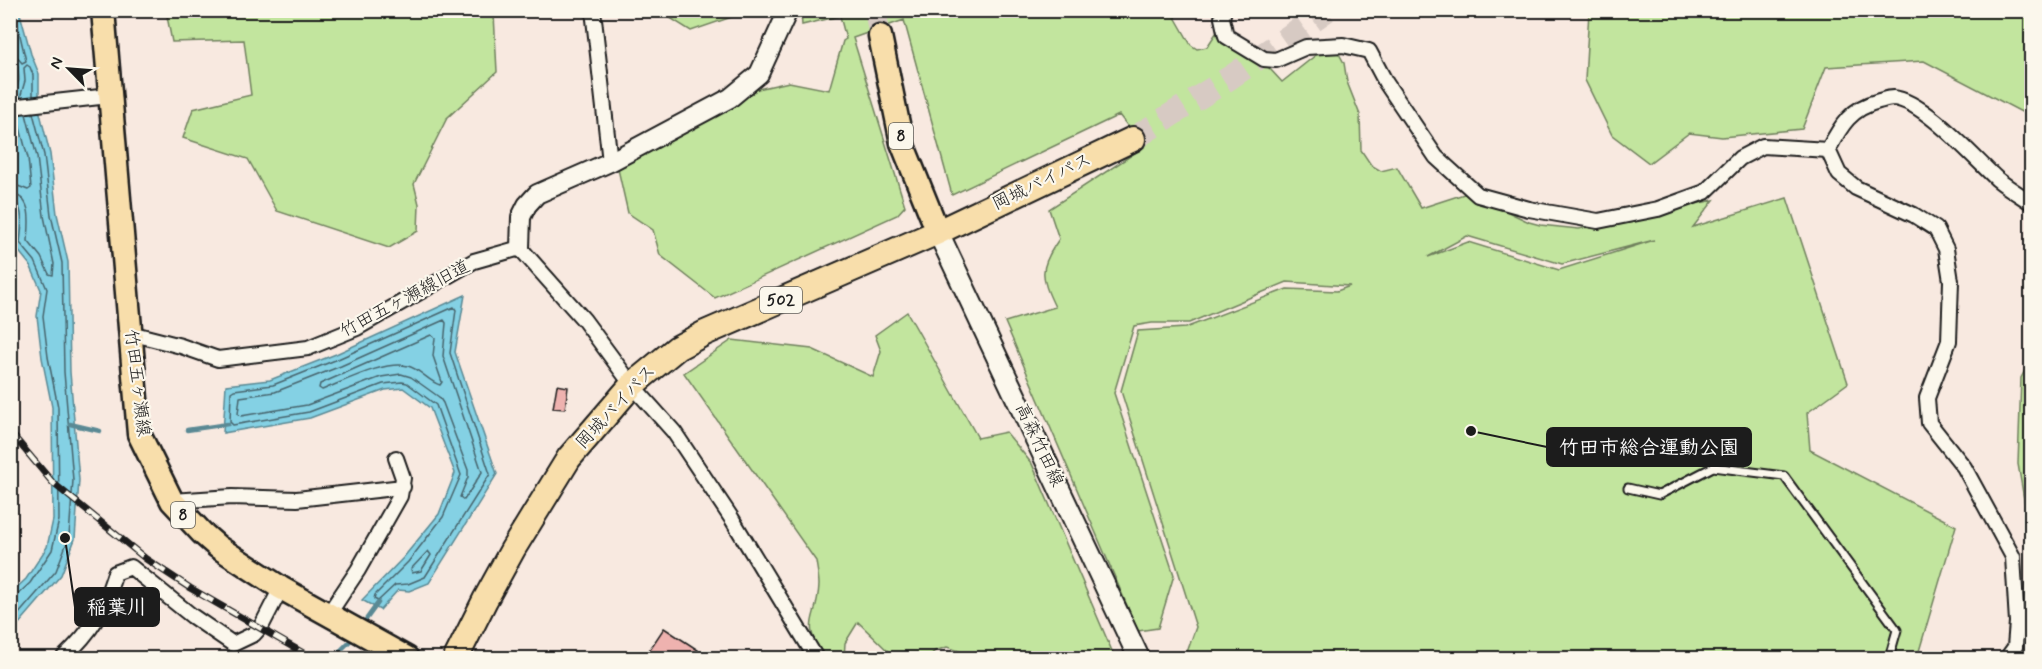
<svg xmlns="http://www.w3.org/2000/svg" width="2042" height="669" font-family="Mynerve,'Klee One',sans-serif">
<rect width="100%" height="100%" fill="#f8e9e0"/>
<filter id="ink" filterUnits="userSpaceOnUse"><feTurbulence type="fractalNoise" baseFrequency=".0167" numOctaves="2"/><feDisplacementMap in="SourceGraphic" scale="12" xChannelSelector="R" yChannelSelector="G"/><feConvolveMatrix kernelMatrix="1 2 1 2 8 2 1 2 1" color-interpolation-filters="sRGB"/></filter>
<g filter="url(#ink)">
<path fill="#c2e59e" stroke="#6f805d" stroke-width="1.5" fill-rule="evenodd" d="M1171 10 1191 45 1197 49 1207 47 1220 27 1258 56 1282 82 1321 51 1338 52 1344 63 1347 82 1360 115 1361 150 1371 165 1381 171 1397 167 1421 208 1464 194 1481 199 1529 222 1540 225 1579 229 1714 200 1693 227 1787 198 1848 383 1807 413 1810 450 1956 526 1917 658H1185L1196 627 1121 391 1138 331 1185 328 1287 289 1337 291 1350 286 1287 282 1189 323H1152L1134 326 1114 393 1174 575 1158 628 1138 631 1005 322 1055 307C1040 276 1039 268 1059 239L1049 209 1144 147 1119 115 952 195 904 20 853 38 905 206 897 215 715 298 660 255 653 230 628 213 618 169 758 89 789 82 829 90 843 41 846 39 840 16 802 25 801 12 796 11ZM1467 236 1562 264 1654 240 1559 270 1468 242 1428 257Z
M166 11H496L494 14 497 72 447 118 414 184 419 204 418 231 389 248 277 211 248 159 183 138 193 109 251 95 244 40 172 42Z
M659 11H749L691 31Z
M1589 11H2031V117L1924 61 1826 67 1802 129 1722 137 1689 133 1649 163 1612 135 1585 80Z
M907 312 978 438 1006 432 1032 464 1115 658H980L947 647 935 651 927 658H895L858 622 845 643 844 658H824C800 620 817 623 819 585 819 577 817 569 816 561L684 373 732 340 812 349 873 377 881 351 875 335Z
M2031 359V513L2026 511 2018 464 2021 378Z"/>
<path fill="#84d1e4" stroke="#5a8994" stroke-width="1.5" d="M19 10 31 54 39 74V109L50 154 57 214 68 262 70 372 79 480 75 539 61 575 11 633V593L26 579 47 547 53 520 52 407 42 358 37 316 41 290 30 265 13 244 16 224 11 203V108L19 80 18 67 11 57 10 11Z
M465 295 455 352 497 474 429 583 409 591 398 590 380 610 362 600 403 558 439 514 455 473 430 408 403 388 385 390 310 418 223 433 226 385 270 380 336 354Z"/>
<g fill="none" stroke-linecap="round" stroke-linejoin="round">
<path stroke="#46646c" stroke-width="1.5" d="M10 54 16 56 22 63 26 61 14 10
M20 98 25 81 24 68 27 65 30 67 33 75V96
M10 123 19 124 28 158 31 188 28 190 18 186 10 185
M10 194C34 196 29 224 28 241L41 257 49 274 53 275 54 264 44 216 37 157 26 114
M10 202H16C25 214 21 230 20 243L35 261 47 289 43 316 48 357 58 407 59 520 52 550 30 583 16 596 10 597
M454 307 456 310 450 353 490 474 425 577 408 584 395 585 378 601 374 599 375 595 408 562 443 517 461 475 436 405 407 383 402 382 383 384 309 412 233 425 230 422 231 392 234 390 273 385 338 359Z
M444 320 446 323 443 356 482 472 464 500 460 497 468 477V470L443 403 439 397 411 377 401 374 381 377 307 405 241 416 238 414 240 397 275 392 341 366Z
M431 335 435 338 433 356 442 382 440 385C429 382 420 369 408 366 385 360 345 381 322 390L319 388 320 384Z
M428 551 431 555 421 571 412 573 411 569Z
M10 624 56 571 69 537 73 480 64 372 62 263 51 215 44 155 33 113"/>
<path stroke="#5a8994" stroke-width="4.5" d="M70 424 100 431
M187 430 228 424
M362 625 378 603
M333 658 354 637"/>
</g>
<path fill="#eeb2af" stroke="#1c1c1c" stroke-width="1.5" d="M557 385 568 387 565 409 553 408Z
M664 628 698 650 693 658H644Z"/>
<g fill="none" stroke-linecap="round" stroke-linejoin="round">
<path stroke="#d7cac3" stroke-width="22" stroke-dasharray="22 11" stroke-linecap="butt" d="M875 10 880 36"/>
<path stroke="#d7cac3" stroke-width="24" stroke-dasharray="24 12" stroke-linecap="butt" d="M1133 139 1231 77 1327 10"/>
<defs>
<path id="service" d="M1628 488 1659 495 1713 467 1784 476 1897 630 1889 658"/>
<path id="minor" d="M593 10 610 162
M1224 10 1222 18 1226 36 1264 59 1276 60 1306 47 1343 45 1369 51 1386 83 1436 157 1478 195 1529 209 1598 221 1658 209 1705 192 1740 158 1763 146 1828 150
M10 107 109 96
M1828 150 1839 174 1856 188 1914 215 1936 229 1946 249 1951 281 1949 341 1927 398 1929 423 1964 467 2013 557 2017 622 2015 647 2007 658
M1828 150C1841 125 1851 108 1879 101 1883 100 1889 98 1893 98 1923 100 1974 158 1997 179 2008 188 2020 195 2032 203
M130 333 181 346 218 359 308 348 357 328 474 261 520 248 584 320 632 385 674 432 732 519 816 658
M172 501 232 497 297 499 403 487
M328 615 358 570 400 496 403 478 396 458
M63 658C94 629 102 613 115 573L131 567 192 616 233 644 254 634 262 625 281 588"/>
<path id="tertiary" d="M520 248 521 217 527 205 537 194 610 162 730 98 759 74 787 13"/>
<path id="secondary" d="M938 232 1139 658"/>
<path id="primary" d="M103 10 139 434 172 501 202 533 218 547 281 588 407 658
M880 36 902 143 938 232"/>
<path id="trunk" d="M456 658 485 600 513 549 569 458 632 385 677 348 705 333 938 232 1133 139"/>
</defs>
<use href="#service" stroke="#1c1c1c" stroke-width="11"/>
<use href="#minor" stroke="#1c1c1c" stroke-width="18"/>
<use href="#tertiary" stroke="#1c1c1c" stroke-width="22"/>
<use href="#secondary" stroke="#1c1c1c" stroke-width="24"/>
<use href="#primary" stroke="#1c1c1c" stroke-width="27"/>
<use href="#trunk" stroke="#1c1c1c" stroke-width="28"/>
<use href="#service" stroke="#fbf7ec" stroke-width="7"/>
<use href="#minor" stroke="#fbf7ec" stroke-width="14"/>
<use href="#tertiary" stroke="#fbf7ec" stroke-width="18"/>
<use href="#secondary" stroke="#fbf7ec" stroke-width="20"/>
<use href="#primary" stroke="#f8deab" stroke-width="22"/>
<use href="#trunk" stroke="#f8deab" stroke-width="24"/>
<defs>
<path id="rail" d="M10 432 53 483 146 559 190 588 312 658"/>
</defs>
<use href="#rail" stroke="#1c1c1c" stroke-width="7"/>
<use href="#rail" stroke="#fbf7ec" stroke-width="4.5" stroke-dasharray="14" stroke-linecap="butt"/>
</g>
</g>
<g text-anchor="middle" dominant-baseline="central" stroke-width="4.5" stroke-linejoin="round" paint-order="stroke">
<g fill="#fbf7ec" stroke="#5f5e5a" stroke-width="1.5">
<rect x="889" y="123" width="24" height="26" rx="4.5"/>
<rect x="760" y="287" width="42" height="26" rx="4.5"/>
<rect x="171" y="502" width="24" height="26" rx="4.5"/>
</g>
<g font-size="16" font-weight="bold" fill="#1c1c1c">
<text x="901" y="136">8</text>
<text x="781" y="300">502</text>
<text x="183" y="515">8</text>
</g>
<g font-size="18" fill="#1c1c1c" stroke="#fbf7ec">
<text transform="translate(1042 182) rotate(-26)">岡城バイパス</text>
<text transform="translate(405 299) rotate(-28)">竹田五ヶ瀬線旧道</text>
<text transform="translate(137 383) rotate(83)">竹田五ヶ瀬線</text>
<text transform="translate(616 407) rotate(-47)">岡城バイパス</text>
<text transform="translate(1039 445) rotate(65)">高森竹田線</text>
</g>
</g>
<path fill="none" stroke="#1c1c1c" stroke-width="2" d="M1471 431L1547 447M65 538L75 607"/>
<g fill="#1c1c1c" stroke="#fbf7ec" stroke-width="2">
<circle cx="1471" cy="431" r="6"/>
<circle cx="65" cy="538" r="6"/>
</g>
<g fill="#1c1c1c" stroke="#1c1c1c" stroke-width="2">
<rect x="1547" y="428" width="204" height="38" rx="6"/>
<rect x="75" y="588" width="84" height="38" rx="6"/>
</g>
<g font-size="20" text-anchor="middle" font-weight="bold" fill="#fff">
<text x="1649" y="454">竹田市総合運動公園</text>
<text x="117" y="614">稲葉川</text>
</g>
<rect width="2042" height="669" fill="none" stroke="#fbf7ec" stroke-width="36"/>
<rect x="18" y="18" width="2006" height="633" fill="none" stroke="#1c1c1c" stroke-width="2" filter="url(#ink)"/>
<g transform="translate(69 69) rotate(295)" stroke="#fbf7ec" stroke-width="4.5" paint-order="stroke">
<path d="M0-4.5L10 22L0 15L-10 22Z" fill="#1c1c1c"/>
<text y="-9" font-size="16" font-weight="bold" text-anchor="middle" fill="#1c1c1c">N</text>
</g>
</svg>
